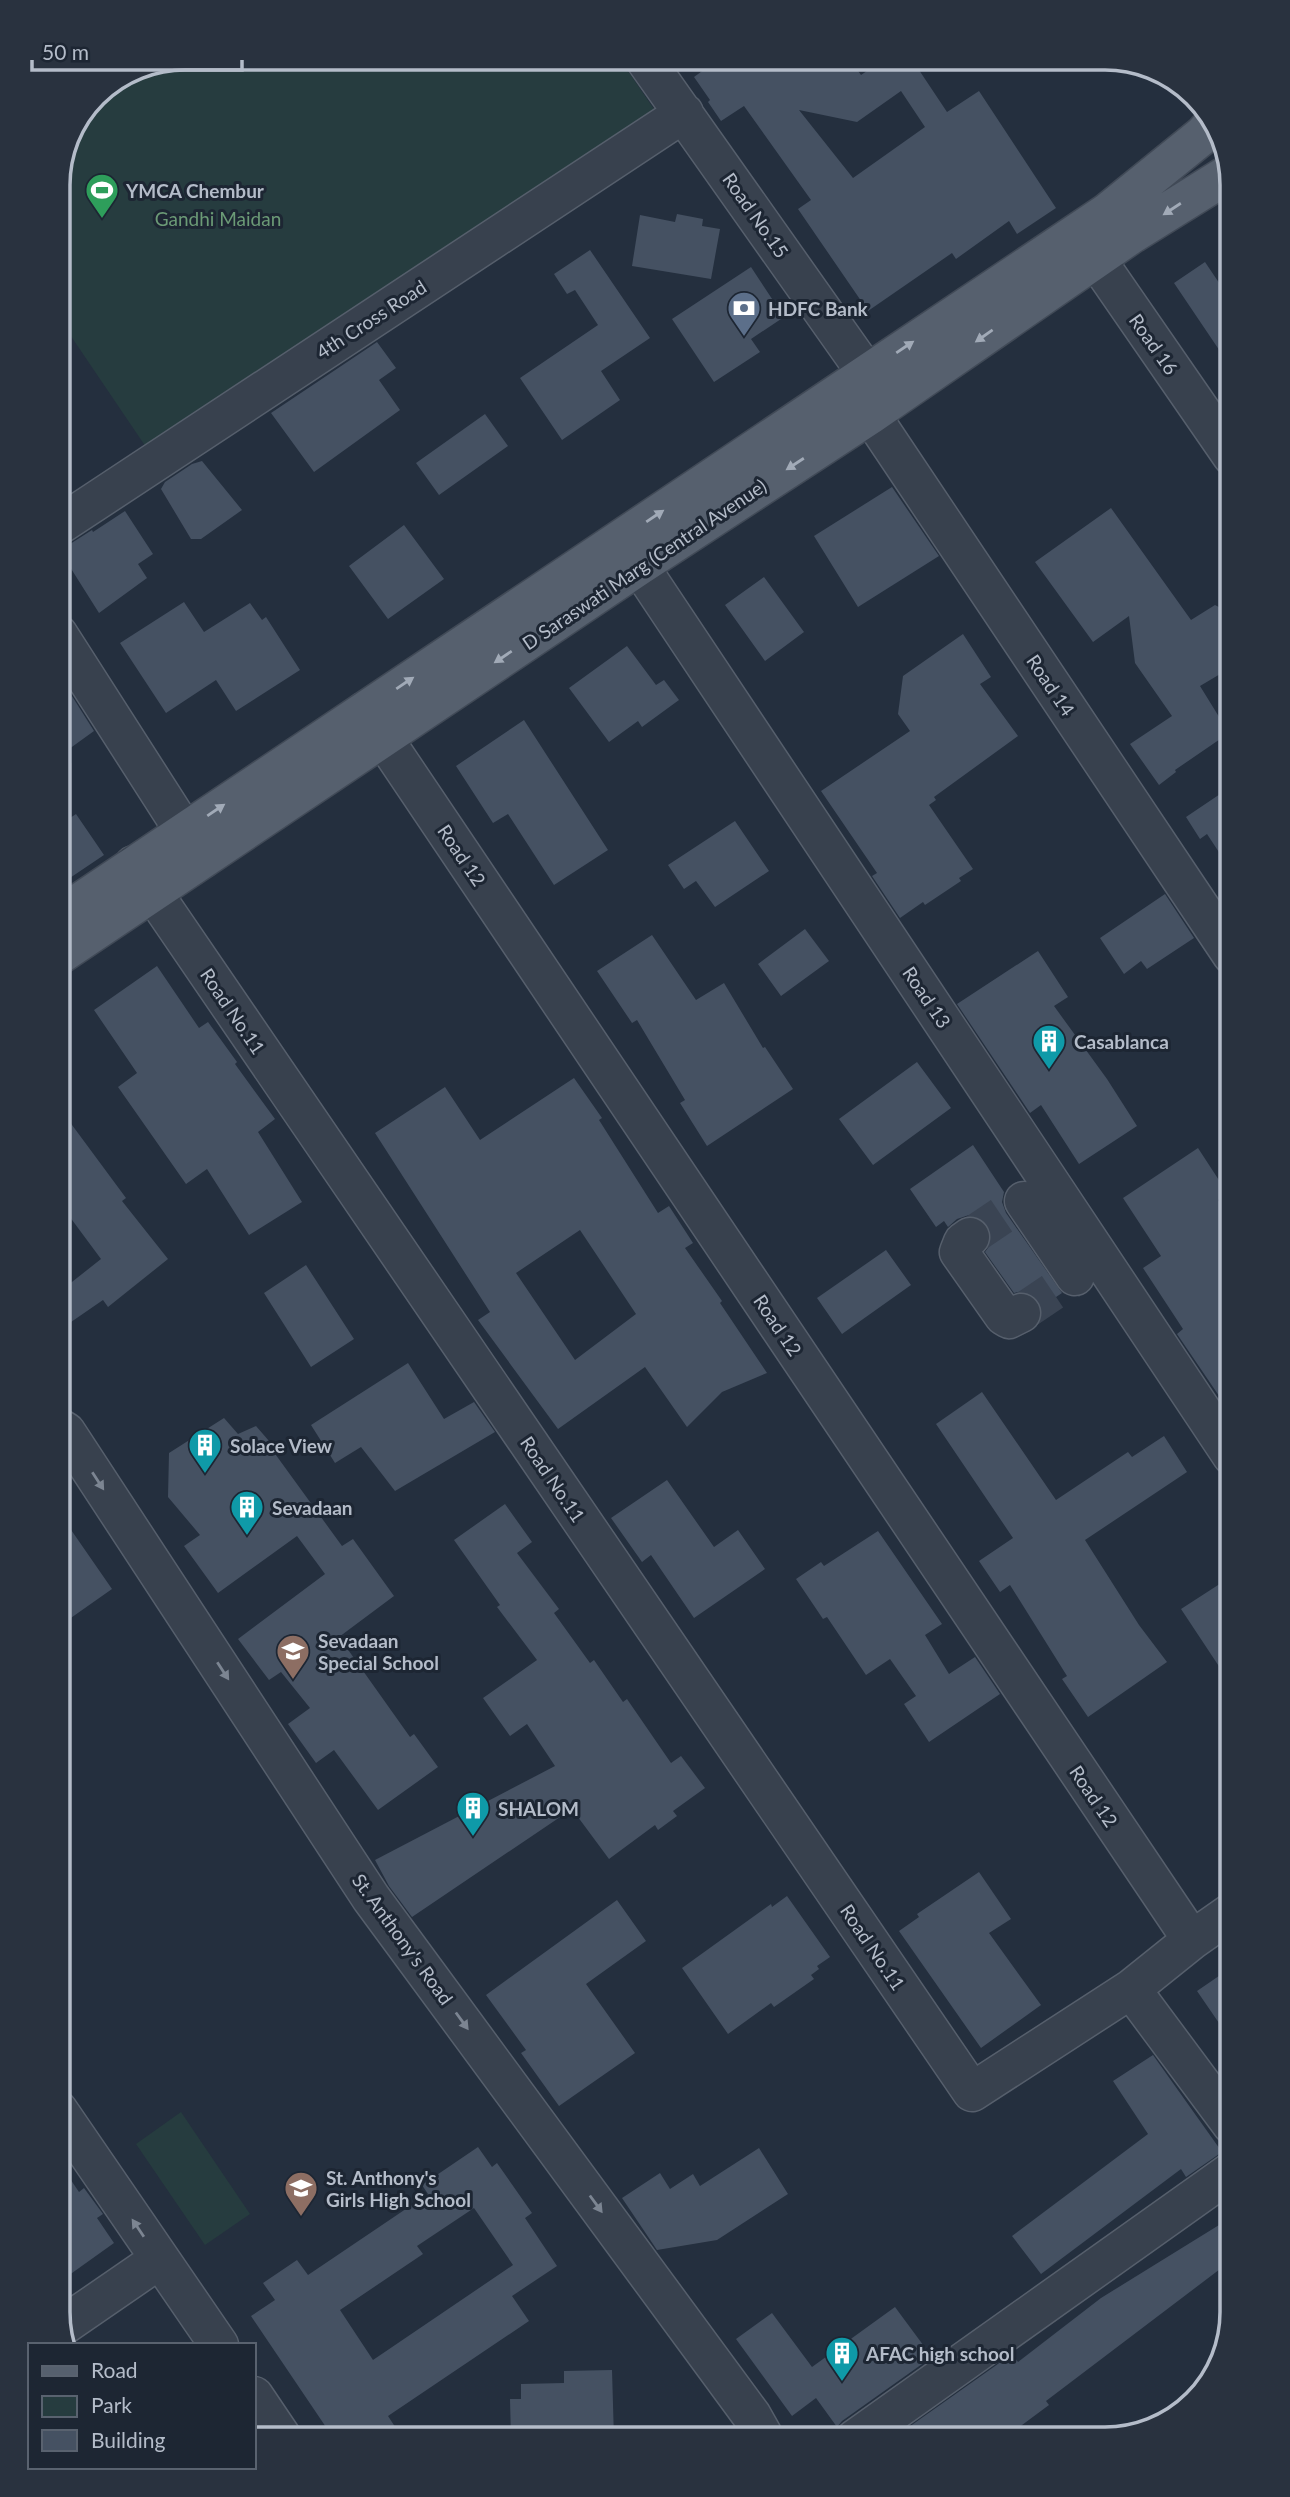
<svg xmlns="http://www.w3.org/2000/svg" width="1290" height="2497" font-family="Lato,sans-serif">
<rect width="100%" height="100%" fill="#242f3e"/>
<path fill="#263c3f" d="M185 58H619L658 115 152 456 58 317V177L95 95 137 67Z
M181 2112 250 2214 205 2245 136 2144Z"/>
<path fill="#455162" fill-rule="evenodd" d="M720 58H849L861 75 886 58H911L947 112 979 91 1056 208 1017 234 1009 221 956 259 952 253 868 311 798 209 811 200 744 106 721 121 708 102 710 100 694 77ZM901 91 925 127 853 178 799 110 857 122Z
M677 214 703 219 702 226 720 229 711 279 632 266 640 215 675 222Z
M590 250 650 338 601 371 620 400 562 440 520 378 598 325 575 290 567 294 554 274Z
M1205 262 1232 302V369L1174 283Z
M751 267 784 317 751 339 760 352 714 382 672 319Z
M377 342 396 368 379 380 400 410 314 472 271 413Z
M485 414 508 446 439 495 416 463Z
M202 461 242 510 201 539H191L161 489 165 482 192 464Z
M892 487 939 556 858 607 814 536Z
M1111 508 1191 620 1215 605 1232 614V667L1200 686 1229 733 1175 770 1176 772 1159 785 1130 744 1172 716 1135 663 1129 616 1093 642 1035 562Z
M125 511 153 554 138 564 147 578 99 613 58 548 70 544 92 530 93 532Z
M404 525 444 579 388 619 349 566Z
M764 577 804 632 765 661 725 605Z
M184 602 204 632 250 603 262 620 266 617 300 670 236 711 216 680 166 713 120 643Z
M963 634 991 677 980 684 1018 736 934 797 936 800 929 805 973 869 959 878 961 881 925 905 923 902 900 918 872 876 877 873 821 791 910 731 898 714 903 676Z
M627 646 656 685 664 680 679 700 642 727 638 721 609 742 569 688Z
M58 674 94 731 58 757Z
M524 720 608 850 554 885 508 814 493 823 456 766Z
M1232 786V872L1207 834 1200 839 1186 817Z
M76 814 104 855 58 886V826Z
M735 821 769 871 715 907 696 881 684 889 668 865Z
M1165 894 1194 938 1147 969 1141 961 1124 974 1100 938Z
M805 929 829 961 781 996 758 964Z
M652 935 696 1000 724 983 763 1048 765 1047 793 1089 707 1146 680 1103 685 1100 637 1020 632 1023 597 971Z
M1038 951 1068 997 1054 1006 1107 1079 1137 1126 1079 1164 1041 1105 1030 1113 957 1004Z
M157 966 199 1028 208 1022 237 1062 235 1064 275 1119 258 1132 302 1202 249 1235 207 1169 186 1184 118 1087 137 1073 94 1010Z
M917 1062 951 1108 873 1165 839 1119Z
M574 1078 602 1118 599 1120 658 1213 669 1206 693 1243 685 1248 722 1301 720 1303 767 1373 722 1392 687 1427 645 1367 558 1429 478 1320 490 1312 375 1133 445 1087 480 1140ZM580 1230 636 1314 575 1360 516 1273Z
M58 1106 126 1198 122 1201 168 1259 108 1307 103 1300 58 1331V1293L101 1259 58 1201Z
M973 1145 1004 1192 1002 1202 1006 1213 1062 1293 1041 1307 1032 1294 1023 1291 1014 1293 985 1252 990 1245 992 1236 987 1224 978 1217 969 1215 957 1219 948 1227 944 1221 936 1227 910 1189Z
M1198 1148 1228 1194 1218 1200 1232 1221V1415L1177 1334 1183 1329 1143 1268 1161 1256 1123 1198Z
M886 1250 911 1285 842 1334 817 1298Z
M306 1265 354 1339 311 1367 264 1293Z
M408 1363 444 1419 474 1402 495 1432 395 1491 361 1447 335 1463 311 1425Z
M982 1392 1056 1500 1128 1452 1132 1457 1164 1436 1187 1472 1085 1540 1139 1625 1167 1662 1088 1717 1062 1679 1067 1676 1010 1585 1000 1592 979 1561 1013 1538 936 1424Z
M224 1418 238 1434 256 1426 276 1449 273 1451 342 1546 353 1539 394 1596 339 1637 410 1737 414 1734 438 1767 378 1810 334 1750 316 1763 288 1724 310 1708 281 1672 269 1680 238 1639 325 1574 297 1536 218 1593 184 1546 200 1535 168 1497 169 1453Z
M667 1480 714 1547 738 1530 765 1569 694 1618 651 1555 642 1562 611 1518Z
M505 1504 532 1542 517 1553 559 1609 554 1613 590 1663 594 1660 623 1702 627 1699 671 1763 681 1756 705 1788 673 1811 677 1816 658 1830 655 1825 609 1859 572 1809 412 1917 389 1886 375 1860 555 1766 527 1724 510 1736 483 1698 537 1660 497 1607 500 1605 454 1540Z
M58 1511 112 1589 58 1627Z
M878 1531 942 1624 925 1635 949 1674 975 1657 1000 1694 929 1742 904 1704 916 1696 890 1659 866 1675 827 1617 823 1619 796 1579 821 1562 824 1566Z
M1232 1576V1686L1181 1609Z
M979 1872 1011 1919 989 1933 1041 2005 981 2048 899 1931 919 1917 917 1914Z
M787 1896 830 1957 817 1966 819 1969 811 1975 814 1979 774 2007 771 2003 728 2034 682 1968 771 1904 772 1907Z
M617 1900 646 1941 586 1984 635 2053 559 2106 521 2053 526 2050 486 1995Z
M1232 1967V2042L1197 1991Z
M1153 2055 1222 2152 1186 2177 1181 2169 1041 2274 1012 2236 1148 2134 1113 2081Z
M478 2147 492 2167 497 2163 532 2213 525 2218 557 2266 512 2296 529 2321 388 2416 403 2439H334L251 2316 275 2300 263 2283 297 2260 308 2275 428 2194 422 2185ZM474 2208 513 2265 373 2360 340 2310 423 2254 417 2246Z
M759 2148 788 2194 717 2240 657 2250 622 2198 660 2173 670 2189 693 2174 700 2186Z
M58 2161 79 2192 84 2188 103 2214 97 2218 114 2243 58 2283Z
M1232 2217V2260L1046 2401 1049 2405 1003 2439H892L1012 2354 1018 2362 1101 2298Z
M895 2307 932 2357 842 2421 837 2427 816 2398 792 2416 736 2339 772 2313 812 2367Z
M612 2370 614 2439H511L510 2399H521V2384L564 2383V2371Z"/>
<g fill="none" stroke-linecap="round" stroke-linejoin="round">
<path stroke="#3a4453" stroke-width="38" stroke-dasharray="38 19" stroke-linecap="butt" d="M970 1237 1019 1204
M1021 1313 1070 1280"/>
<defs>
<path id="minor" d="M644 58 887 402
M1078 233 1232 456
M852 387 1232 955
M58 526 684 113
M622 540 1232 1456
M58 634 202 859
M365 711 1192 1940
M134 865 972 2092 1131 1989 1192 1940 1232 1912
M1024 1201 1075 1276
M970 1237 963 1242 959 1252 1004 1316 1009 1319 1021 1313
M58 1427 66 1432 371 1898 752 2416 765 2439
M1131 1989 1232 2125
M58 2110 219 2345
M61 2327 160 2259
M254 2396 283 2439
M855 2439 1232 2171"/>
<path id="major" d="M58 917 1108 212 1203 135 1213 124
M58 956 639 566 870 415 1132 234 1230 173"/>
</defs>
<use href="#minor" stroke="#565f6c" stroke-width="41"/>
<use href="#major" stroke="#414a57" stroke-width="41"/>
<use href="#minor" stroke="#38414e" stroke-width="38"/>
<use href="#major" stroke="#56606e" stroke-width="38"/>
</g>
<defs><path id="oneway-solid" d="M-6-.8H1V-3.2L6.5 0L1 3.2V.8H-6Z" transform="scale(1.75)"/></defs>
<g fill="#a1aab7">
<use href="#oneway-solid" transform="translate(1172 209) rotate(147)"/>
<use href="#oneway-solid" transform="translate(984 336) rotate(145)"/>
<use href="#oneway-solid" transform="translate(905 347) rotate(-34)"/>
<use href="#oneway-solid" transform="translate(795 464) rotate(147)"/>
<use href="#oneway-solid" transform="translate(655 516) rotate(-34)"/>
<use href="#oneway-solid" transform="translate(503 657) rotate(146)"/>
<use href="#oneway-solid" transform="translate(405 683) rotate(-34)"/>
<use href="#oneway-solid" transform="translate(216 810) rotate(-34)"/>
</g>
<g fill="#7c8592">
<use href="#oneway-solid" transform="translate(98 1481) rotate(57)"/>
<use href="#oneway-solid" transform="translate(223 1671) rotate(57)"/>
<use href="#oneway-solid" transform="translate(462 2021) rotate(54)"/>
<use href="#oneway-solid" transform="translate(596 2204) rotate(54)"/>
<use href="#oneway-solid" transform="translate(138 2228) rotate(-124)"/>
</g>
<defs>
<symbol id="stadium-pin" viewBox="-11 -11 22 30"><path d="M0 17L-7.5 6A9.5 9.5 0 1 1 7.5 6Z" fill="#2e9e5b" stroke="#1d2633"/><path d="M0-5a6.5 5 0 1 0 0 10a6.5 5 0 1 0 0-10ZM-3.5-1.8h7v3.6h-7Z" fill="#fff"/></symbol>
<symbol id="bank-pin" viewBox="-11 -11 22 30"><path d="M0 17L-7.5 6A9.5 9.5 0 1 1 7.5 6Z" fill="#5c6f8a" stroke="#1d2633"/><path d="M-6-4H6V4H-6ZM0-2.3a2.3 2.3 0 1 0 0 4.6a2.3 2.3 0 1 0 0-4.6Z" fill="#fff"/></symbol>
<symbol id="building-pin" viewBox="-11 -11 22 30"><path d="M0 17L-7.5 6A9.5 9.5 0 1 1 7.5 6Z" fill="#0f9aa8" stroke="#1d2633"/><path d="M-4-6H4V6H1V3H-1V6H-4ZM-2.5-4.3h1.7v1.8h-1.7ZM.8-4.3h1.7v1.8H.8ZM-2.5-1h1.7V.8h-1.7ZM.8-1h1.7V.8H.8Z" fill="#fff"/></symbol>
<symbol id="school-pin" viewBox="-11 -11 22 30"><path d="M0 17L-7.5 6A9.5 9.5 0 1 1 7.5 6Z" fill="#8d6e63" stroke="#1d2633"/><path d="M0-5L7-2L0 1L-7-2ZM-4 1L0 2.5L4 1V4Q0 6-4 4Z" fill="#fff"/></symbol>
</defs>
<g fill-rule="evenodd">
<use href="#stadium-pin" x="83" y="171" width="38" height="52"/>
<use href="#bank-pin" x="725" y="289" width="38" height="52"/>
<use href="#building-pin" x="1030" y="1022" width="38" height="52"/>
<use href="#building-pin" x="186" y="1426" width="38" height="52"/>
<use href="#building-pin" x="228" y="1488" width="38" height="52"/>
<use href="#school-pin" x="274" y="1632" width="38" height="52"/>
<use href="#building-pin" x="454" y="1789" width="38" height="52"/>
<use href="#school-pin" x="282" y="2169" width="38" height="52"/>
<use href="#building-pin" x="823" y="2334" width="38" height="52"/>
</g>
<g text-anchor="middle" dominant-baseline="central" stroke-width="6" stroke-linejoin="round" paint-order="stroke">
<g font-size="19" font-weight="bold" fill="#b4bcc9" stroke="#1d2633" text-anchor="start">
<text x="126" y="190">YMCA Chembur</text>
<text x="768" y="308">HDFC Bank</text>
<text x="1074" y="1041">Casablanca</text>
<text x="230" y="1445">Solace View</text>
<text x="272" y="1507">Sevadaan</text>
<text x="318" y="1640">Sevadaan<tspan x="318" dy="22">Special School</tspan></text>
<text x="498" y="1808">SHALOM</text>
<text x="326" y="2177">St. Anthony's<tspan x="326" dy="22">Girls High School</tspan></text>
<text x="866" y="2353">AFAC high school</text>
</g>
<g font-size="19" fill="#b4bcc9" stroke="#1d2633">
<text transform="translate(756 215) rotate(55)">Road No.15</text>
<text transform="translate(371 319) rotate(-33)">4th Cross Road</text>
<text transform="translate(1154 344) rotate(55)">Road 16</text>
<text transform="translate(644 564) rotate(-34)">D Saraswati Marg (Central Avenue)</text>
<text transform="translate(1051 685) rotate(56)">Road 14</text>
<text transform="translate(462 855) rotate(56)">Road 12</text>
<text transform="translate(927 997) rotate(56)">Road 13</text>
<text transform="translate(233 1011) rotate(56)">Road No.11</text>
<text transform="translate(778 1325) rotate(56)">Road 12</text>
<text transform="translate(553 1479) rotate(56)">Road No.11</text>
<text transform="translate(1094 1796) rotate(56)">Road 12</text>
<text transform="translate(403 1939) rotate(54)">St. Anthony's Road</text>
<text transform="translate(873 1947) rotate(56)">Road No.11</text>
</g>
<g font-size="19" fill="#6b9a76" stroke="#1d2633">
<text x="218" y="218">Gandhi Maidan</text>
</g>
</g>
<path d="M0 0H1290V2497H0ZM185 70H1105A115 115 0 0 1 1220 185V2312A115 115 0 0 1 1105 2427H185A115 115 0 0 1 70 2312V185A115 115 0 0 1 185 70Z" fill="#29323f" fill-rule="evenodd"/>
<path fill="none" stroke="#b4bcc9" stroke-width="3.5" d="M185 70H1105A115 115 0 0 1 1220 185V2312A115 115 0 0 1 1105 2427H185A115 115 0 0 1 70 2312V185A115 115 0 0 1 185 70Z"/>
<rect x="28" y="2343" width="228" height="126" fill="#1d2633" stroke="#59626f" stroke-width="2"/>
<rect x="42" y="2366" width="35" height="10" fill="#56606e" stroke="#59626f" stroke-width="2"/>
<text x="91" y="2378" font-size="21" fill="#b4bcc9">Road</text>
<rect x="42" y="2396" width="35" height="21" fill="#263c3f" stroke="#59626f" stroke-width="2"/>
<text x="91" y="2413" font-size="21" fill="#b4bcc9">Park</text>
<rect x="42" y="2430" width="35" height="21" fill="#455162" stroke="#59626f" stroke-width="2"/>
<text x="91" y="2448" font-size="21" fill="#b4bcc9">Building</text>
<path d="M32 60v10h210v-10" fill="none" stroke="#b4bcc9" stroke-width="3.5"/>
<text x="42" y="60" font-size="21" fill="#b4bcc9" stroke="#1d2633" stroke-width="5" paint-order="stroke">50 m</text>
</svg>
